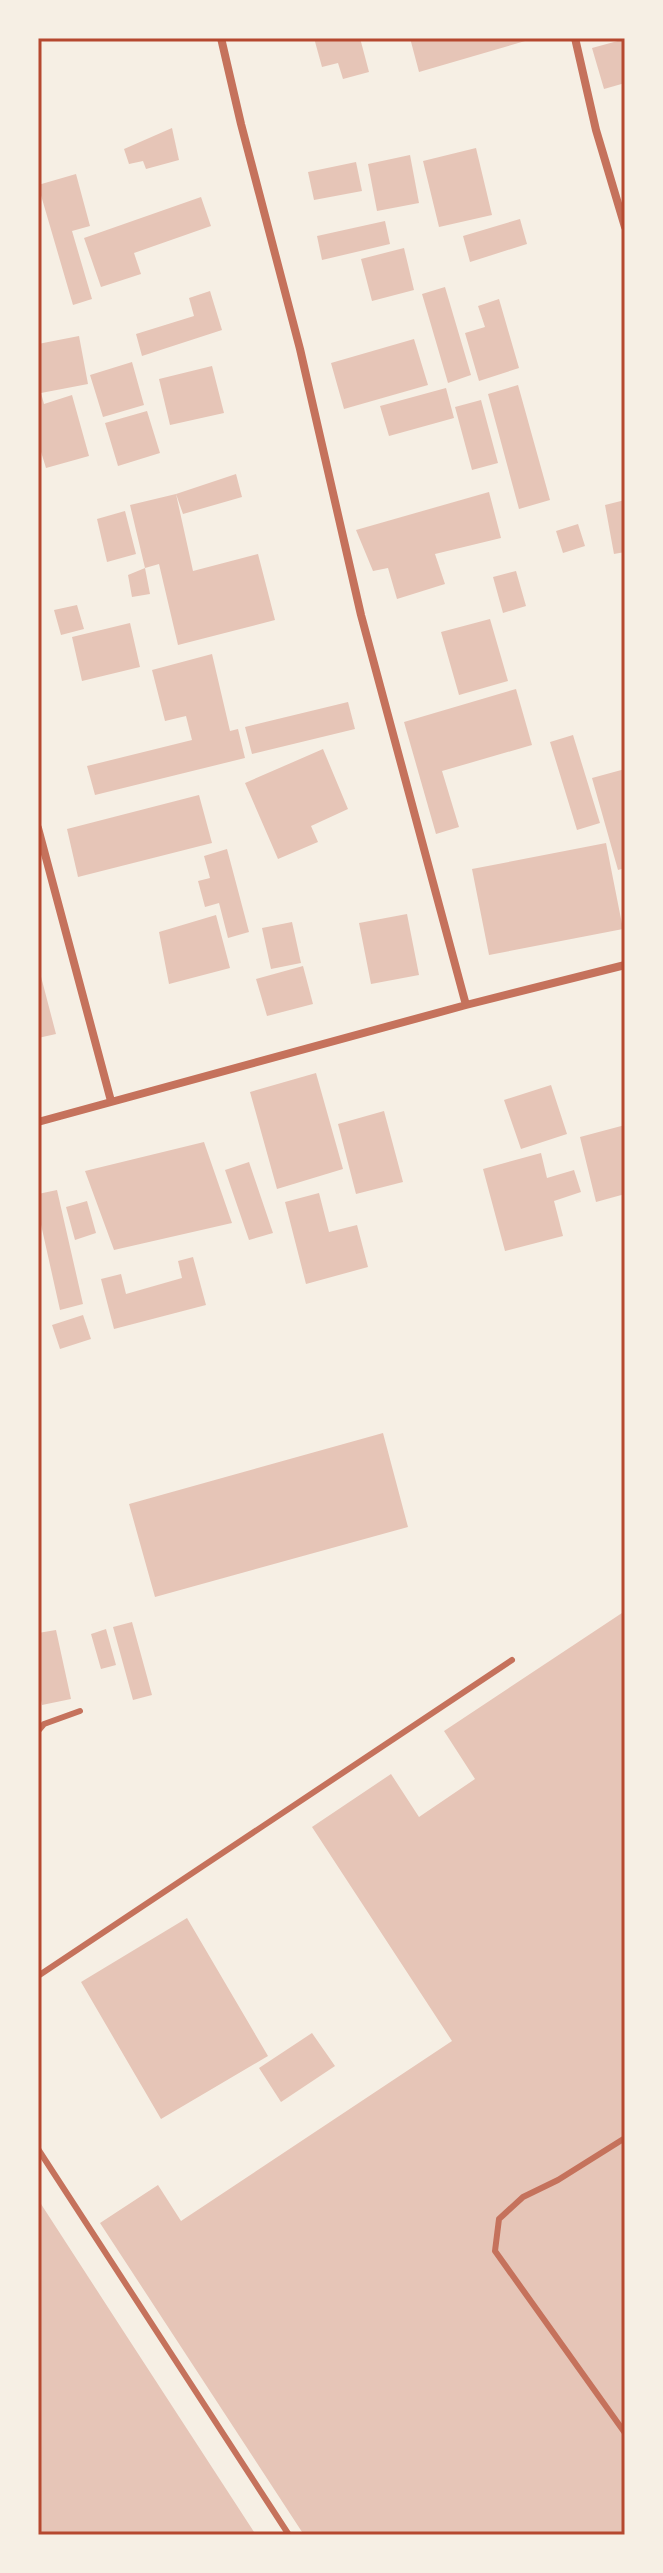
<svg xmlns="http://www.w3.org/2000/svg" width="663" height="2573" font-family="'Nunito Sans',sans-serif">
<rect width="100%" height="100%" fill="#f6efe4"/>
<path fill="#e6c5b7" d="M314 38H360L369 72 343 79 338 63 322 67Z
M410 38 434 40 532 39 419 72Z
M625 39V83L604 89 592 48Z
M172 128 179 160 146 169 143 161 129 164 124 149Z
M476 148 492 215 439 227 423 161Z
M410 155 419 203 377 211 368 164Z
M356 162 362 191 314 200 308 172Z
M76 174 90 226 72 231 92 299 73 305 38 185Z
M201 197 211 226 134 253 141 274 101 287 84 238Z
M520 219 527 244 470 262 463 236Z
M385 221 390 244 322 260 317 236Z
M404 248 414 290 372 301 361 259Z
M445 287 471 375 448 383 422 294Z
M210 291 222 330 142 356 136 334 194 316 189 298Z
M499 299 519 368 479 381 465 333 485 327 478 306Z
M79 336 88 384 41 393 44 404 72 395 89 456 46 468 38 442V344Z
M414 339 428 385 344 409 331 363Z
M132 362 144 405 103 417 90 375Z
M212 366 224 413 170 425 159 379Z
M518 385 550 500 519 509 488 394Z
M446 388 454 418 389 436 380 406Z
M481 400 498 463 472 470 455 407Z
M147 411 160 453 118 466 105 423Z
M236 474 242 497 183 514 176 494Z
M489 492 501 538 435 554 445 584 397 599 388 568 373 571 356 530Z
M176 494 193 571 258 554 275 620 178 645 159 564 145 568 150 594 132 597 128 575 145 568 130 505Z
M625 500V552L614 554 605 505Z
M125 511 136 554 107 562 97 519Z
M578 524 585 546 563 553 556 531Z
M516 571 526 606 503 613 493 577Z
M77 605 84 629 61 635 54 610Z
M490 619 508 681 459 695 441 632Z
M130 623 140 667 82 681 72 637Z
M212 654 230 731 238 729 245 758 95 795 87 766 192 740 186 716 165 721 152 670Z
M516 689 532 745 442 771 459 827 436 834 404 722Z
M348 702 355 729 252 754 245 727Z
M573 735 600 823 577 830 550 742Z
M323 749 348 809 311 826 318 842 278 859 245 783Z
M625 769V868L618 870 592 778Z
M199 795 212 843 78 877 67 829Z
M606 843 623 929 489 955 472 869Z
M227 849 249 932 228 938 219 903 205 907 198 881 210 878 204 856Z
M407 914 419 975 371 984 359 923Z
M216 915 230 968 169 984 159 932Z
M292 922 301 963 271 969 262 928Z
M38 965 56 1034 38 1038Z
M303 966 313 1004 267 1016 256 979Z
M316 1073 343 1169 277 1189 250 1092Z
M551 1085 567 1134 521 1149 504 1100Z
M384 1111 403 1182 356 1194 338 1124Z
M625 1125V1194L596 1202 580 1137Z
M204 1142 232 1223 114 1250 85 1171Z
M541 1153 547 1178 574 1170 581 1192 554 1201 563 1236 505 1251 483 1169Z
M249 1162 273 1233 249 1240 225 1170Z
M57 1190 83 1304 60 1310 40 1220H38V1194Z
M319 1193 329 1232 357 1225 368 1267 306 1284 285 1202Z
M87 1201 96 1233 75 1240 66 1207Z
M193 1257 206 1305 114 1329 101 1279 121 1274 126 1294 182 1278 178 1261Z
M83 1315 91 1339 60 1349 52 1325Z
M383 1433 408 1527 155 1597 129 1504Z
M625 1611V2535H304L100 2223 158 2185 181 2221 452 2041 312 1827 391 1774 419 1817 475 1779 444 1731Z
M132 1622 152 1695 133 1700 113 1627Z
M106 1629 116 1665 101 1669 91 1634Z
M56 1630 71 1699 42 1705 38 1685V1633Z
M187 1918 268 2056 161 2119 81 1982Z
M312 2033 335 2066 281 2102 259 2068Z
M41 2204 122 2329 256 2535H38V2206Z"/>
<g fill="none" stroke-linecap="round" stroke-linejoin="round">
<path stroke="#c5725c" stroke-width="6" d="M38 1731 44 1724 80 1711
M38 1976 512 1660
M625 2138 558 2180 523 2197 499 2219 495 2251 625 2433
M38 2149 289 2535"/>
<path stroke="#c5725c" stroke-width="8" d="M221 38 241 124 300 349 361 615 466 1005
M575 38 596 130 625 227
M38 828 111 1101
M38 1122 466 1005 625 965"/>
</g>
<rect width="663" height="2573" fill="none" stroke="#f6efe4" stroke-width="80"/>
<rect x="40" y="40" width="583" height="2493" fill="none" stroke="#b5482f" stroke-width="3"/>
</svg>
